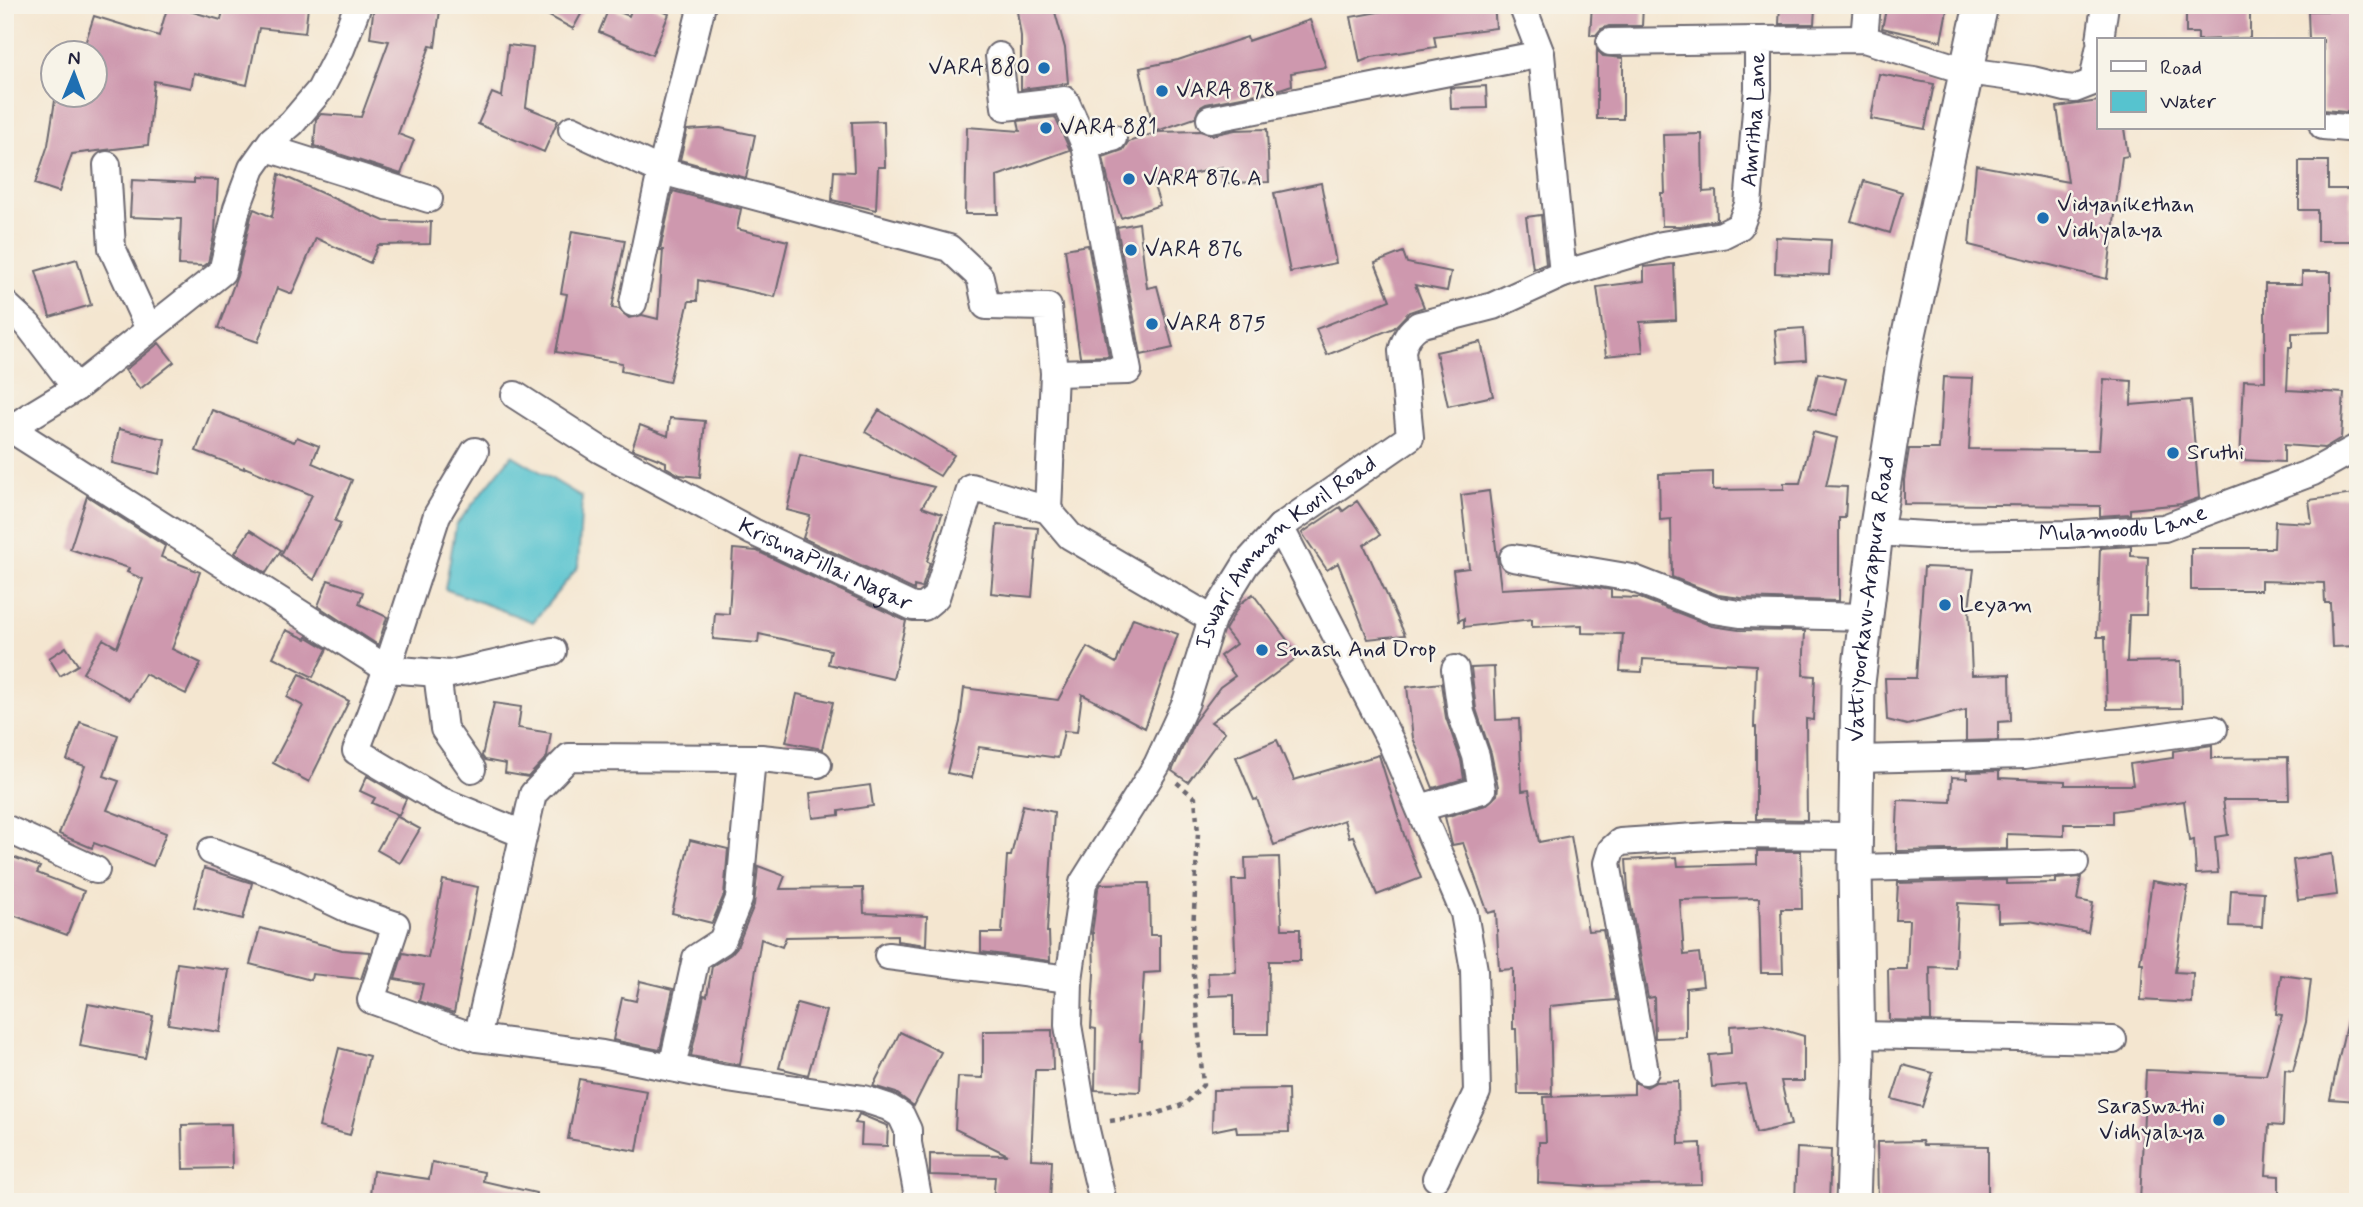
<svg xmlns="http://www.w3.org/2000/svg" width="2363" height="1207" font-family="Mynerve,sans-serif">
<rect width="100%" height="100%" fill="#f7f3e8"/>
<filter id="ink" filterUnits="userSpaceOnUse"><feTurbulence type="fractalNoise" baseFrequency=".0143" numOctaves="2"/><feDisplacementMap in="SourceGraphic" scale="14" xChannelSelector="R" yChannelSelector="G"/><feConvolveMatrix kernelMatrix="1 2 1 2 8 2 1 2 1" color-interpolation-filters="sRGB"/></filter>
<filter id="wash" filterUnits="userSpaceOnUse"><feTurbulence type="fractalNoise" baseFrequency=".00686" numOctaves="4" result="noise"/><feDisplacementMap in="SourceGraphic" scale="28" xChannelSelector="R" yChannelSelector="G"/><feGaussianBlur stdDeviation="1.57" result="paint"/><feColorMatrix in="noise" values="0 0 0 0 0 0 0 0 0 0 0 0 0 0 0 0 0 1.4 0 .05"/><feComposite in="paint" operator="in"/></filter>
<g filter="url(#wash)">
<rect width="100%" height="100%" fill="#f4e6d0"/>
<path fill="#56c3cf" stroke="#3c7285" stroke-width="2" d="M512 455 582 497 578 567 533 622 445 589 456 525Z"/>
<g id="blocks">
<path fill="#ce98ae" d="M168 5 221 20 224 5 308 7 305 33 259 28 247 85 194 73 191 88 154 81 148 145 72 154 59 192 35 184 48 145 56 94H97L99 55 83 50 94 16 159 36Z
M374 5H401L440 10 435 47 430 46 398 134 414 140 401 174 314 146 316 119 321 114 361 117 389 41 370 38Z
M529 5H586L573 29Z
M633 5H649L669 14 652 55 599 32 609 8 629 16Z
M1016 5H1053L1065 48 1068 83 1021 89V36Z
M1416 5H1494L1496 28 1434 36 1436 47 1372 57 1360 62 1351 17Z
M1592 5H1643L1642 26H1609L1601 29 1596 35H1590Z
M1780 5 1815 8 1814 24H1779Z
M1887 5H1948L1941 41 1882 28Z
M2186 5H2250V38L2198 40V33H2186Z
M2308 11H2358V113L2323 110V40H2309Z
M1310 20 1326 67 1291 73 1292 85 1277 90 1206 104 1199 108 1195 118 1154 132 1140 68 1178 60 1247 37 1248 41Z
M508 45 533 48 526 107 558 120 544 152 478 124 492 93 502 97Z
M1597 50 1603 56 1623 58V119H1597Z
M1879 74 1934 84 1925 129 1871 119Z
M1486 86 1487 108 1451 109 1450 88Z
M2099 101V128H2124L2128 156 2122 157 2107 279 1969 245 1976 165 2068 182 2057 107Z
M1055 117 1070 150 997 176 998 214H965L967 127 1020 131 1018 121Z
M884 121 885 167H878L876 210 832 200 834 171 854 172 852 122Z
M720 128 755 135 746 178 680 160 687 130Z
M1267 129 1269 182 1222 183V167L1153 183 1160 205 1121 218 1108 180 1103 157 1123 150 1128 142 1158 132 1200 131 1212 135 1235 130Z
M1702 134 1703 192 1716 191 1717 220 1681 226H1662L1661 193H1665L1663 135Z
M2299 161H2328V189H2351V241H2317V210H2299Z
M279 174 384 221 431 222 430 244 378 245 370 263 316 238 292 294 277 288 258 342 218 328 237 276 251 217 254 209 272 217Z
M194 179 218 180 215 231 208 263 204 266 179 265 181 219 130 217 132 180 194 183Z
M1864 181 1902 192 1890 233 1851 221Z
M1321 183 1336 263 1290 272 1274 193Z
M673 191 741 209 737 229 788 241 775 297 698 280 697 301H689L669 382 621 371 622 363 556 352 567 294 561 293 572 231 625 240 612 308 619 309 629 318 642 315 658 319 663 250H660Z
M1541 215 1546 264 1533 269 1526 217Z
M1139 223 1147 288 1157 286 1173 348 1141 355 1117 227Z
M1776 237 1831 240 1829 275 1775 273Z
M1088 245 1109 356 1080 357 1065 249Z
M1403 252 1407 263 1451 272 1447 291 1415 285 1424 307 1409 312 1394 328 1327 355 1316 329 1390 300 1375 263Z
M77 259 91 305 50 317 36 271Z
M1674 264 1676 320 1640 322 1643 352 1606 356 1597 287 1644 281V267Z
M2302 272H2331V332L2292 333V347H2289L2287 390 2344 393 2341 438 2324 448 2284 445V462L2240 460 2244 380 2265 381V284H2302Z
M1804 328 1806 360 1778 362 1775 330Z
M1481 342 1493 396 1448 406 1436 352Z
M159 343 174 362 140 389 125 370Z
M1818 373 1846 379 1837 415 1809 408Z
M1943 377 1973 378 1969 449 2099 450 2104 379 2132 381 2131 405 2191 400 2199 498 2182 504 2130 509V514L2100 516V506L1904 504V480L1909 449H1939Z
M212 410 294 442 297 437 319 446 312 463 352 480 335 521 341 523 314 580 281 555 312 495 244 467V469L196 451Z
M879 410 954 455 940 476 865 432Z
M670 418 705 421 700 477 680 475 666 467V462L632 449 640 425 668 436Z
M119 429 165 439 159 474 112 463Z
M1813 432 1837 438 1826 486 1847 487 1845 518H1839V601L1741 598 1718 595 1672 577 1671 519 1660 520 1659 474 1713 472V490L1784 489V483H1800Z
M800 455 934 487 922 507 942 514 927 561 930 563 922 588 914 586V590L803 538 810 516 787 510Z
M1489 491 1501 589 1581 585 1611 590V597L1640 598 1712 626 1739 630 1805 631 1803 675 1815 676 1813 720 1806 719 1807 820 1756 819V727H1754L1756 665 1643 659 1642 672 1620 671 1623 634 1582 633V625L1532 627V619L1464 627V618L1459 621 1453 570 1469 568 1461 495Z
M2354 494 2358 516V646L2332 647 2330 603H2325L2324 583 2261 581V590H2191V548H2274L2275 521 2312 523 2309 500Z
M87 496 165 546 161 557 200 572 172 649 201 663 186 694 145 674 130 700 83 673 103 639 117 647 143 579 127 572 129 568 70 549Z
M1357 501 1380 535 1364 545 1405 635 1368 639 1338 563 1327 570 1302 533 1340 507 1343 511Z
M997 525 1038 528 1032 597 991 593Z
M250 530 281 550 266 573 235 553Z
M2131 546V556L2148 557 2146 615H2129L2127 662 2181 661 2182 708 2107 709 2105 637H2097L2100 548Z
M733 549 757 551 906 621 893 679 828 664 831 650 759 634 758 643 713 639 715 613 729 614Z
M1924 567 1974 569 1969 607 1972 675 2010 674 2011 721 1998 722V740L1966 741V710L1907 725 1887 720 1885 678H1916Z
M328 580 363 592 359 604 387 617 378 645 318 606Z
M1253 594 1299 656 1211 722 1225 732 1188 782 1172 771 1194 722 1220 687 1235 676 1220 656 1236 644 1225 630 1240 604Z
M1133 618 1178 634 1145 728 1082 694 1077 732 1064 731 1058 758 979 747 972 778 947 773 960 722 964 688 1058 700 1087 647 1116 663Z
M286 630 306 639 307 637 327 649 313 677 273 657Z
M66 647 78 665 60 676 49 658Z
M1494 667 1496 720 1519 719 1522 791 1529 790 1539 842 1571 836 1588 931 1603 930 1616 1000 1550 1006 1552 1094H1518L1516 1029H1513V969L1499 970 1496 911 1488 913 1463 843 1452 845 1445 817 1486 805 1497 795 1498 787 1491 753 1476 709 1471 668Z
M300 674 349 701 309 782 273 763 303 706 287 697Z
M1441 683 1446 718 1461 760 1464 779 1433 788 1413 738 1407 687Z
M797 694 833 702 822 749 786 742Z
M494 703 521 707 518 728 551 733 547 757 528 777 505 773 506 764 485 760 482 756Z
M80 722 118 735 104 776 119 781 107 810 166 833 153 866 94 843 92 848 59 834 85 766 67 760Z
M1277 740 1294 780 1379 755 1405 838 1421 878 1377 895 1353 836 1349 837 1344 820 1274 845 1257 799 1254 800 1236 757Z
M2212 745V758L2288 757 2289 800H2223L2228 835 2215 837 2218 873 2196 874 2194 840 2189 841 2184 801 2113 811V824H2064V836L2007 834V849L1896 851 1898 800 1951 802 1952 777 1967 778V772L1999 771V778L2065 781V785H2133L2130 764 2173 758V751Z
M367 776 406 799 399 815 372 803 375 798 360 791Z
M870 785 873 806 839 811V815L813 818 810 793Z
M1023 805 1054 812 1047 932H1049L1050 961 981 952V933H1002L1007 856H1011Z
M396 816 420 829 400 863 377 850Z
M690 840 728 849 724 895 712 923 672 913Z
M1757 851H1801L1802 909H1781L1783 973H1761L1759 898 1680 900 1684 955 1699 953 1703 986 1686 988V1037L1655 1038 1654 997 1648 998 1628 889 1626 860 1677 857 1678 866 1757 864Z
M5 854 40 867 37 873 84 891 67 935 5 912Z
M2332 854 2337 895 2298 900 2293 860Z
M1279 857 1282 929H1300V961H1269L1268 1034H1234V995L1209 996 1208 973 1236 972 1232 880H1246L1245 858Z
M758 866 785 876 780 889 863 888 864 913 927 916 926 945 897 941V935L786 937 782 947 761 939 740 1065 691 1056 704 995 707 996 712 966 731 954 737 947 754 905Z
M204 868 252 883 243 919 194 907Z
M2081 877 2077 900 2093 903 2088 932 2030 921 1998 922V905L1958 903 1955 968 1930 967 1931 1021 1889 1020 1888 969H1907L1909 920H1896L1898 883 2006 880V884L2056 883V879Z
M443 880 478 887 454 1013 419 1001 423 984 395 979 403 953 428 958Z
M2152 881 2188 887 2175 972 2193 973 2192 1003 2141 1000 2143 963H2140Z
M1149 883 1150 935H1160V972L1144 973 1140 1041H1142L1140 1092 1095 1090 1096 1029 1091 1028 1094 974 1093 933H1092L1098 889 1101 884Z
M2231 890 2264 892 2262 927 2229 926Z
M260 928 342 950 370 952 361 979 312 974 311 980 250 964Z
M177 963 229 970 220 1032 168 1024Z
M2281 975 2311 979 2306 1022 2293 1071 2285 1070 2283 1126 2269 1125 2266 1175 2279 1176V1202H2140L2146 1070 2266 1075 2282 1015 2276 1014Z
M640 981 673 989 660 1050 613 1040 622 998 636 1001Z
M797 1003 826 1011 808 1075 779 1068Z
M88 1004 153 1016 145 1058 80 1046Z
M2348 1016 2358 1017V1101L2330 1099Z
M1763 1024 1804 1036V1081H1781L1791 1125 1756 1133 1745 1084 1712 1087 1709 1055 1731 1053 1730 1026Z
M1052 1030 1053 1070H1035L1031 1159 1052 1160 1050 1202H993L995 1177 930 1175V1154L1008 1155 955 1129 958 1077 983 1078V1031Z
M900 1032 941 1052 914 1106 896 1093 873 1086Z
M339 1048 369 1056 350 1135 319 1127Z
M1903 1065 1933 1073 1922 1107 1892 1099Z
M579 1079 647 1091 637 1151 568 1139Z
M1678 1081 1679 1144 1701 1143 1702 1184 1588 1186 1538 1183 1539 1142H1546L1544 1097 1634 1094V1082L1647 1087 1656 1082Z
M1288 1089 1289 1132 1237 1133 1236 1126 1212 1131 1213 1090Z
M859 1114 888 1126 887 1146 861 1145 862 1124 855 1123Z
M231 1124 232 1168 183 1169 182 1125Z
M1922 1141 1923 1145 1988 1146V1202H1878L1877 1142Z
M1797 1148 1831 1150 1829 1202H1795Z
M432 1162 484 1172 483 1181 536 1193 535 1202H369L373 1171 429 1179Z"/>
</g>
</g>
<g filter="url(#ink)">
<use href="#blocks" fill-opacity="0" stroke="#6c676f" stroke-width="2"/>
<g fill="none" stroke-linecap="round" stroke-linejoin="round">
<defs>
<g id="minor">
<path d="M1864 39 1867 5"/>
<path d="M2100 40 2105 5"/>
<path d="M1610 42 1758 40"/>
<path d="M999 56 1005 107 1065 100 1085 145"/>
<path d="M1210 119 1541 54"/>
<path d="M2323 126 2358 129"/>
<path d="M572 129 661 171 949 248 980 277 986 306 1048 307 1054 373 1048 510"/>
<path d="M267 148 429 199"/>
<path d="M107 165 112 248 149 329"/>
<path id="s1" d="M1563 274 1662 245 1722 235 1740 226 1748 205 1758 88V40L1864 39 1967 71 2033 80 2065 88 2075 89 2093 82 2099 50"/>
<path d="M633 303 661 171 702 5"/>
<path d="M5 304 28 325 76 388"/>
<path d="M1054 373 1128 371 1085 145 1113 138"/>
<path id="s2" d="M515 395 599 449 753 532 913 607H924L936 597 971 487 1048 510 1070 536 1212 619"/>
<path d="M11 429 387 669 356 751 437 799 523 834"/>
<path d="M5 433 30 416 76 388 222 272 237 208 252 168 272 140 292 123 320 90 341 49 358 5"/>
<path d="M475 451 437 515 387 669 450 674 553 651"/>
<path d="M1280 527 1391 742 1464 913 1474 970 1477 1092 1436 1178"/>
<path id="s3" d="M1876 532 1942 536 2067 534 2164 528 2313 472 2358 447"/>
<path d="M1513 558 1632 578 1714 610 1740 614 1867 617"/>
<path d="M437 673 444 729 472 769"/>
<path d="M1857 759 2025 755 2214 729"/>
<path d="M1420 808 1482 790 1476 756 1461 713 1455 669"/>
<path d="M5 828 96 870"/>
<path d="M211 851 281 877 348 909 396 925 371 1000 477 1038 602 1054 721 1078 864 1099 888 1107 901 1115 908 1130V1143L919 1202"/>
<path d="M1855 868 2075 863"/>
<path d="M888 956 1069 979"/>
<path d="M1857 1035 2113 1040"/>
<path d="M477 1038 533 794 569 757 761 758 818 764"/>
<path d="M672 1068 696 958 722 941 739 899 752 758"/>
<path d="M1645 1071 1607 863 1611 850 1620 842 1726 835 1855 836"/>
<path id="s4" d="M1103 1202 1085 1126 1068 1025 1069 979 1083 883 1157 765 1186 702 1212 619 1246 564 1280 527 1410 437 1402 351C1405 339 1409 332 1419 325L1493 306 1563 274 1541 54 1522 5"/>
</g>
<g id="tertiary">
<path id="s5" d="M1853 1202 1858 1059 1855 868 1858 683 1876 532 1904 357 1981 5"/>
</g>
</defs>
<use href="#minor" stroke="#6c676f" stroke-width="30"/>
<use href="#tertiary" stroke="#6c676f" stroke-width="37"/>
<path stroke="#6c676f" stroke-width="4.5" stroke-dasharray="5 5" stroke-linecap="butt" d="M1110 1121 1152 1115 1185 1104 1203 1085 1192 951 1198 833 1195 798 1175 781"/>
<use href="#minor" stroke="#fff" stroke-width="26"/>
<use href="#tertiary" stroke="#fff" stroke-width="33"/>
</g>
</g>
<g fill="#1f6fb2" stroke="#f7f3e8" stroke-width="2.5">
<circle cx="1044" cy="68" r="7"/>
<circle cx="1162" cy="91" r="7"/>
<circle cx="1046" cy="128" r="7"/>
<circle cx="1129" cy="179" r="7"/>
<circle cx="2043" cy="218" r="7"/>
<circle cx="1131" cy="250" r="7"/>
<circle cx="1152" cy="324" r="7"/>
<circle cx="2173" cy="453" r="7"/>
<circle cx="1945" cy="605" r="7"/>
<circle cx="1262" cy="650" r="7"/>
<circle cx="2219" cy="1120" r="7"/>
</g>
<g text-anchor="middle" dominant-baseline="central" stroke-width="5" stroke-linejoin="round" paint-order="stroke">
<g font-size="23" fill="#22223b" stroke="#f7f3e8" text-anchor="start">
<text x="1030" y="68" text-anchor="end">VARA 880</text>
<text x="1176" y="91">VARA 878</text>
<text x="1060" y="128">VARA 881</text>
<text x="1143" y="179">VARA 876 A</text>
<text x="2057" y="205">Vidyanikethan<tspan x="2057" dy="26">Vidhyalaya</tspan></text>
<text x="1145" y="250">VARA 876</text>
<text x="1166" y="324">VARA 875</text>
<text x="2187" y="453">Sruthi</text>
<text x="1959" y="605">Leyam</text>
<text x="1276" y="650">Smash And Drop</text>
<text x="2205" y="1107" text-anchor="end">Saraswathi<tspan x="2205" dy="26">Vidhyalaya</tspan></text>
</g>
<g font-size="23" fill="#22223b" stroke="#f7f3e8">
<text stroke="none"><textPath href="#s1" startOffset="292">Amritha Lane</textPath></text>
<text stroke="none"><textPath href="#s3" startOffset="248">Mulamoodu Lane</textPath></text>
<text stroke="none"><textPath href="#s4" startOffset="719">Iswari Amman Kovil Road</textPath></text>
<text stroke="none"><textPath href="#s2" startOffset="354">KrishnaPillai Nagar</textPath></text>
<text stroke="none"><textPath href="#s5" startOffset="604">Vattiyoorkavu-Arappura Road</textPath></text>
</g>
</g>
<rect width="2363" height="1207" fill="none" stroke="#f7f3e8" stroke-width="28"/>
<rect x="2097" y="38" width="228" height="91" fill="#f7f3e8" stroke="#a29fa3" stroke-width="2"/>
<rect x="2111" y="61" width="35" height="10" fill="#ffffff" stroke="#a29fa3" stroke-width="2"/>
<text x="2160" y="74" font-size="21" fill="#22223b">Road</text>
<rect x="2111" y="91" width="35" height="21" fill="#56c3cf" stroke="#a29fa3" stroke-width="2"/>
<text x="2160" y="108" font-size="21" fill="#22223b">Water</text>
<g transform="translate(74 74) rotate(1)"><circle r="33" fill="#f7f3e8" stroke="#a29fa3" stroke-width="2"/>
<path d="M0-5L12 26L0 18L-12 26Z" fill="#1f6fb2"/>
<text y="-10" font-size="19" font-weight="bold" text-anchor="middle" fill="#22223b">N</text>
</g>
</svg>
